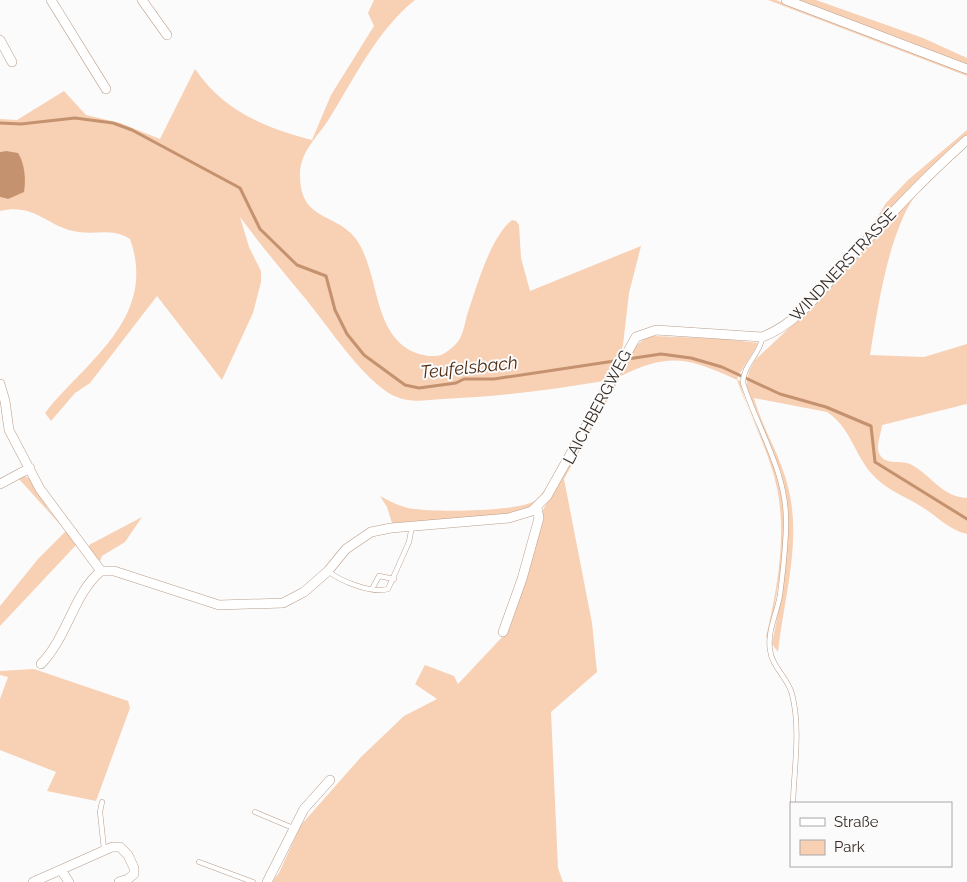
<svg xmlns="http://www.w3.org/2000/svg" width="967" height="882" font-family="Raleway,sans-serif">
<rect width="100%" height="100%" fill="#fbfbfb"/>
<path fill="#f8d0b4" d="M374 0H415C377 30 354 79 329 119 317 138 300 151 300 175 300 222 336 212 356 239 381 274 371 338 419 354 425 356 435 357 441 355 446 353 456 345 459 340 463 334 465 323 467 315 476 289 490 237 512 220L516 221 519 225 521 258 530 291 641 246 629 293 623 345 618 364 549 488 535 506 511 515 392 523 387 507 380 496C391 502 403 508 415 509 436 512 521 512 536 500 555 485 591 406 604 381 550 390 497 397 442 399 427 400 410 403 397 397 366 385 326 323 304 297 282 271 261 245 240 217L249 247 261 271V282L253 313 222 380 157 296 90 383 75 393 51 421 45 413C86 361 158 318 130 239 111 227 94 236 73 231 46 225 34 203 0 211V197L8 199 23 179 24 171 6 151 0 152V119L17 120 64 91 86 115 120 123 160 139 195 69C223 110 264 128 312 140L331 95 374 26 368 13Z
M768 0H776L967 72V76Z
M797 0H816L923 38 967 58V66Z
M967 130V136L936 163 869 231 886 203 908 180Z
M920 189C889 227 878 306 870 355L924 357 967 344V404L882 425C881 435 875 447 880 455 886 466 902 459 912 465 932 476 942 497 967 498V534C949 530 937 516 922 507 905 496 884 489 871 473 854 453 850 427 827 412L754 398C762 427 779 453 787 483 803 540 784 595 778 652L772 644 782 592 787 503 781 472 746 386 749 371 755 360 802 316Z
M654 336 724 339 758 343C757 348 741 369 737 380L740 381C744 407 768 445 776 473 793 528 778 585 768 640L766 637C777 590 787 537 777 488 769 451 750 416 737 380 689 358 670 352 621 376L564 479 592 623 597 672 551 712 558 868 563 882H272L279 873 301 825 361 757 404 716 437 699 415 684 425 665 454 676 458 684 506 633 528 575 543 510 635 347 645 338Z
M24 476 31 479 48 509 77 544 0 626V606L38 559 66 531 19 479Z
M142 517 125 542 102 556 100 561 91 552 89 545Z
M34 669 128 701 130 708 96 801 47 791 56 772 0 750V699L8 677 0 675V671Z"/>
<path fill="#c4926f" d="M6 151 18 153C25 164 26 180 24 192L8 199 0 197V152Z"/>
<g fill="none" stroke-linecap="round" stroke-linejoin="round">
<path stroke="#c4926f" stroke-width="3" d="M0 123 21 124 75 118 113 123 132 130 240 188 260 229 297 265 326 276 335 310 347 334 364 355 405 385 419 388 456 383 464 379H494L661 354 691 358 722 367 780 394 826 407 871 426 875 462 967 519"/>
<defs>
<path id="service" d="M762 338C760 355 743 364 743 383 758 430 787 472 786 523 786 547 783 571 780 595 777 613 767 632 770 650 772 667 788 678 792 694 801 729 794 768 793 803
M328 571C340 581 372 594 388 589L409 542 412 526
M372 589 379 576 394 579
M102 802 100 812 104 849
M255 812 293 828
M199 862 253 882"/>
<path id="minor" d="M51 0 106 89
M142 0 167 35
M786 0 967 69
M0 40 12 62
M0 384 5 401 9 430 40 489 101 571
M0 484 30 468
M101 571H114L219 605 283 603 304 592 328 571 346 549 371 532 391 528 509 518 532 511 547 496 636 337 656 330 762 337C800 323 825 285 852 256 889 216 926 176 967 140
M503 632 522 579 539 518 537 508
M41 664C68 636 74 593 101 571
M61 870 69 882
M33 882 112 847H120L128 855 134 868V874L128 879 119 882
M267 882 304 809 330 780"/>
</defs>
<use href="#service" stroke="#b99d8a" stroke-width="5.5"/>
<use href="#minor" stroke="#b99d8a" stroke-width="10"/>
<use href="#service" stroke="#fff" stroke-width="4.5"/>
<use href="#minor" stroke="#fff" stroke-width="9"/>
</g>
<g text-anchor="middle" dominant-baseline="central" stroke-width="4" stroke-linejoin="round" paint-order="stroke">
<g font-size="16" fill="#362a23" stroke="#fbfbfb">
<text transform="translate(843 265) rotate(-47)">WINDNERSTRASSE</text>
<text transform="translate(597 407) rotate(-62)">LAICHBERGWEG</text>
</g>
<g font-size="18" font-style="italic" fill="#502d12" stroke="#fbfbfb">
<text transform="translate(469 367) rotate(-6)">Teufelsbach</text>
</g>
</g>
<rect x="790" y="802" width="162" height="65" fill="#fbfbfb" stroke="#aca7a5"/>
<rect x="800" y="818" width="25" height="8" fill="#ffffff" stroke="#aca7a5"/>
<text x="834" y="827" font-size="15" fill="#362a23">Straße</text>
<rect x="800" y="840" width="25" height="15" fill="#f8d0b4" stroke="#aca7a5"/>
<text x="834" y="852" font-size="15" fill="#362a23">Park</text>
</svg>
